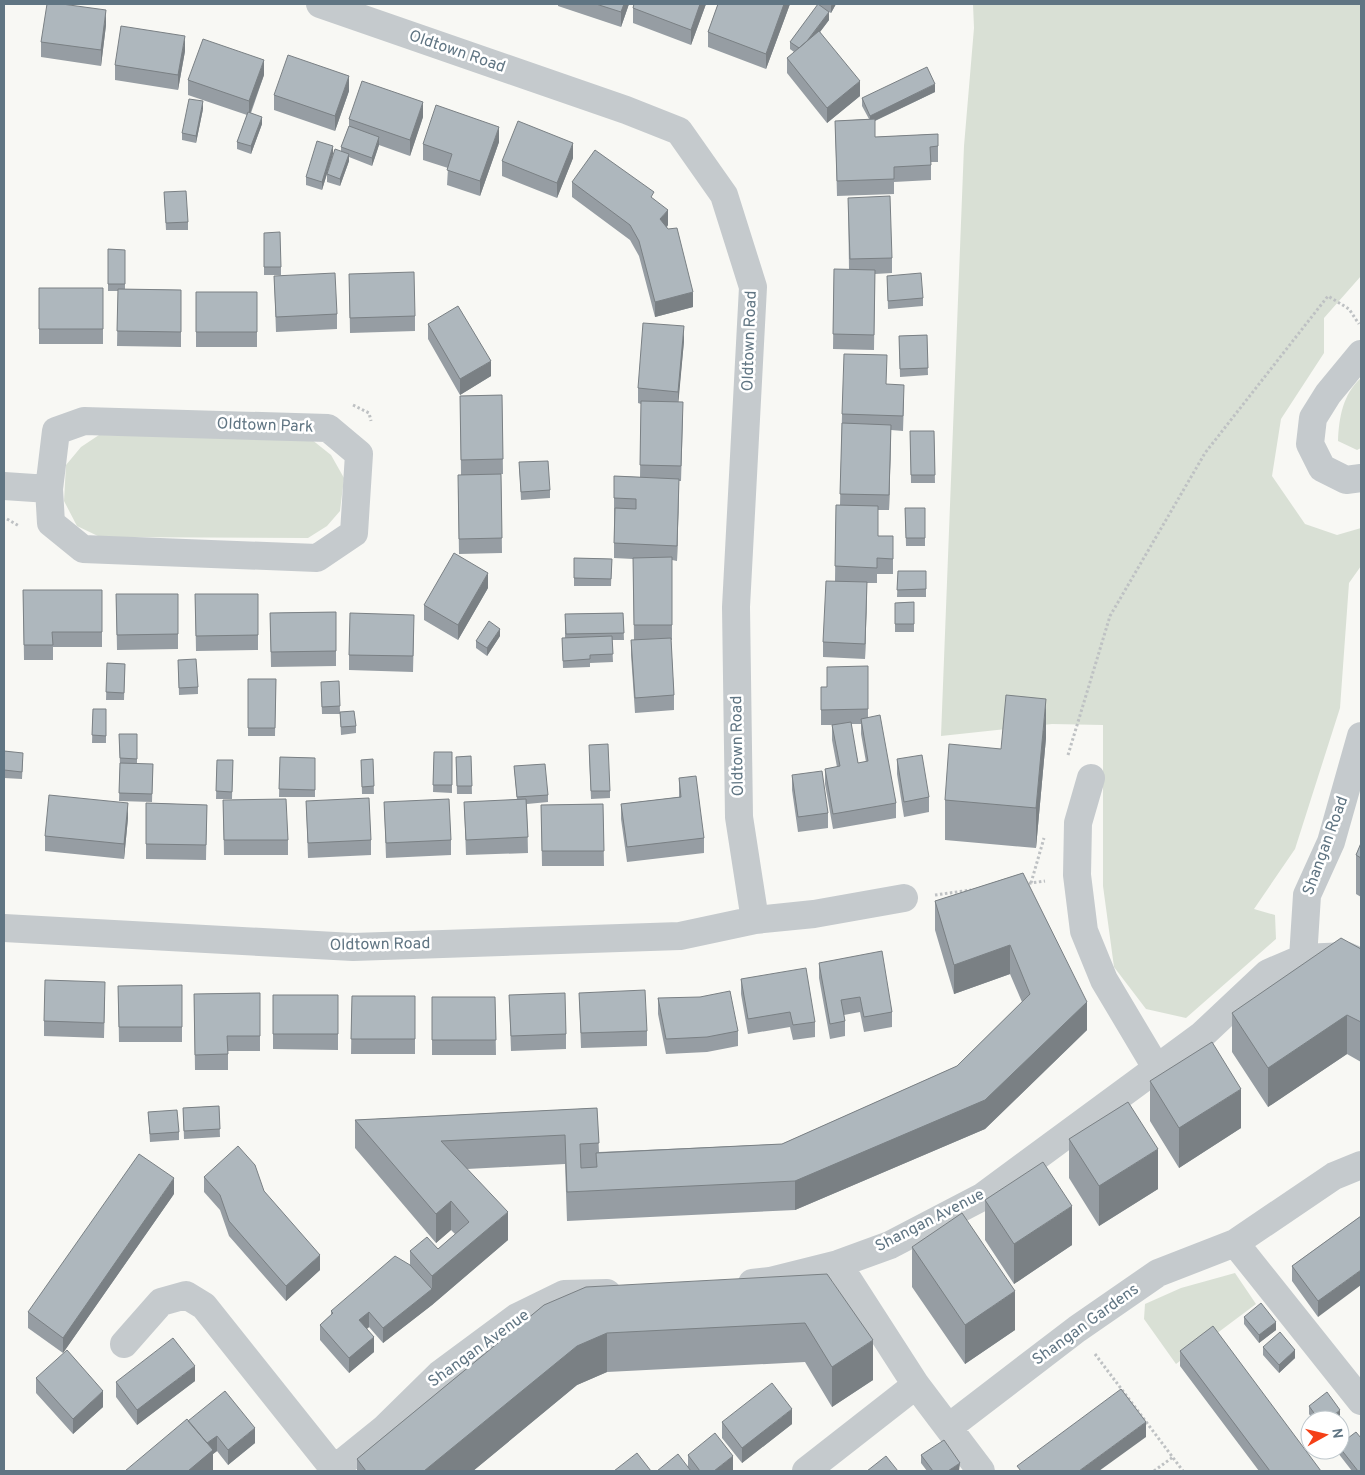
<svg xmlns="http://www.w3.org/2000/svg" width="1365" height="1475" font-family="Overpass,sans-serif">
<rect width="100%" height="100%" fill="#f8f8f4"/>
<path fill="#d9e0d5" d="M973 4H1361V276L1324 318V353L1281 419 1272 476 1305 524 1337 535 1361 528V566L1349 583 1340 708 1295 849 1254 909 1275 915 1276 939 1186 1018 1146 1009 1114 967 1103 886V725L1052 724 941 736 964 146 974 28Z
M1361 378V448L1357 450 1338 441C1339 417 1343 394 1361 378Z
M99 435 311 439 331 455 344 478 340 511 327 526 308 538 100 537 77 526 64 501 66 465 81 447Z
M1235 1273 1256 1304 1176 1364 1144 1319 1145 1304 1181 1288Z"/>
<g fill="none" stroke-linecap="round" stroke-linejoin="round">
<path stroke="#bec1c3" stroke-width="3" stroke-dasharray="2.5 2.5" stroke-linecap="butt" d="M353 405 369 413 371 421
M7 519 19 526
M1068 755 1110 616 1205 453 1328 296 1349 309 1359 324
M1031 883 1044 838
M1024 884 1045 881
M935 895 971 890
M1095 1354 1183 1471
M1154 1471 1173 1457"/>
<path stroke="#c5cacd" stroke-width="28" d="M1361 354 1328 394 1313 418 1310 444 1322 468 1346 480 1361 478
M84 421 328 428 359 454 354 533 317 558 83 549 51 523 49 489 56 431Z
M4 486 49 489
M1091 778 1078 823 1077 875 1084 931 1104 980 1157 1069
M755 920 814 914 904 898
M4 928 353 947 680 936 755 920 739 817 736 607 753 287 724 195 679 131 626 110 320 4
M1303 958 1307 895 1331 842 1361 736
M1235 1243 1361 1401
M838 1264 916 1385 981 1471
M752 1283 770 1281 838 1264 890 1245 982 1197 1202 1035 1268 973 1303 958 1347 956 1361 962
M124 1344 161 1302 186 1295 204 1306 334 1469
M949 1427 1077 1329 1158 1273 1235 1243 1334 1176 1361 1165
M332 1471 384 1429 440 1374 517 1317 564 1294 607 1293
M806 1471 916 1385"/>
</g>
<path fill="#969da3" fill-rule="evenodd" d="M558 4H629L621 27 558 6Z
M634 4H706L691 45 633 23V8Z
M718 4H790L766 69 708 47V32Z
M819 4H836L831 13 827 11 829 20 820 32 860 96 827 123 787 73V58L794 52 790 49V42Z
M106 25 101 66 41 57V42Z
M185 51 178 90 115 80V65Z
M264 75 251 113 262 124 251 154 237 149V142L247 115 188 95V80Z
M349 91 335 131 274 110V95Z
M935 92 875 121V137L938 134V162H931V180L894 182V194L837 196 835 121 869 119 862 106V98Z
M203 109 196 143 182 140V133Z
M423 117 410 156 379 145 372 166 349 157V161L340 186 327 182V174L341 151V147L349 126V119Z
M499 142 480 196 447 185 448 168 423 160V144Z
M333 154 322 190 306 185V177Z
M573 158 557 198 502 176V161Z
M572 182 654 199 668 225 667 227 693 307 655 317 639 256 630 240 572 197Z
M164 192 188 222V230H166Z
M848 198 892 258V273L875 274 874 350 833 349 834 269 849 270Z
M264 233 281 267V275H264Z
M108 249 125 250V289L181 290V347L117 346 118 291H108Z
M349 274 415 316V331L350 333Z
M274 276 337 314V329L276 332Z
M887 276 923 298V306L888 309Z
M39 288H103V344H39Z
M196 292H257V347H196Z
M428 324 491 376 460 395 428 339Z
M927 335 928 375 900 377 899 336Z
M684 341 678 402 683 417 681 481H679L677 561 672 560V640H671L674 695V710L635 713 631 655V640H634L633 559 614 558V476L640 477 641 404 638 403V388Z
M886 384 904 400 903 431 891 430 889 510H878V536H893V574H877V583H867L865 659 823 657V642L835 581 836 505H840L842 414Z
M502 395 503 474H501L502 553 459 554 458 490 461 475 460 396Z
M910 431H934L935 483H911Z
M519 462 550 490V498L521 500Z
M905 508H925V546H906Z
M574 558 612 559 611 586H574Z
M898 571H926V597H897Z
M488 588 458 640 424 620V605Z
M23 590H102V647H53V660H24Z
M116 594H178V649L117 650Z
M195 594H258V650L196 651Z
M914 602V632H895V603Z
M336 612V666L271 667 270 613Z
M623 613 624 640H612L613 662 590 663V667L563 668 562 638H565V614Z
M414 630 413 672 349 670V655Z
M500 636 487 656 476 648V641Z
M178 660 198 687V694L179 695Z
M107 663 125 664 124 700H106Z
M868 666V717L896 803V818L833 829 825 784V769L837 767 832 740V725H837H821V687H827ZM851 724H861V734L866 762 858 763Z
M248 679H276L275 736H248Z
M339 681 340 712 356 726V733L341 735 340 714H322L321 689Z
M93 709H106V743H92Z
M119 734H137V764H153L152 802 119 801 120 766Z
M1046 738 1036 848 945 840V800L1001 749Z
M4 751 23 760 22 779 4 778Z
M434 752H452V793L433 792Z
M589 753 610 791V798L591 799Z
M471 756 472 794H457L456 757Z
M280 757 315 758V797H279Z
M373 759 374 794H362L361 760Z
M897 759 929 797V812L904 817 897 774Z
M217 760H233L232 799H216Z
M514 766 548 795V802L527 804 528 853 466 855 464 802 517 800Z
M792 775 828 813V828L798 832 792 790Z
M679 778 704 838V853L627 862 621 819V804L679 797Z
M223 800 288 840V855H224Z
M306 801 371 840V855L308 858Z
M384 802 451 840V855L386 858Z
M146 803 207 805 206 860 146 859Z
M603 804 604 866H542L541 805Z
M128 818 124 859 45 851V836Z
M1361 843V897L1356 894V855Z
M1023 873 1087 1030 985 1129 795 1210 567 1221 565 1164 467 1169 508 1240 432 1305 383 1343 369 1327 367 1329 374 1352 349 1373 320 1340V1325L331 1315V1311L410 1265V1251L438 1249 455 1234 451 1230 436 1243 355 1148V1120L597 1108 599 1152 782 1144 957 1066 1022 1002 1010 974 954 994 935 930V901Z
M1361 949V1062L1347 1054 1268 1107 1232 1052V1013Z
M819 963 892 1012V1027L864 1032 860 1012 844 1015 845 1021V1036L830 1039 819 978Z
M741 979 815 1022V1037L793 1040 790 1027 748 1034 741 994Z
M182 985V1042H119L118 986Z
M260 993V1051H228V1070H195L194 994Z
M579 993 647 1031V1046L581 1048Z
M273 995H338V1050L273 1049Z
M509 995 566 1034V1049L511 1051Z
M352 996H415V1054H351Z
M105 997 104 1038 44 1036V1021Z
M432 997H495L496 1055H432Z
M658 998 738 1031V1046L707 1052 666 1054 658 1014Z
M1150 1081 1241 1128 1179 1168 1150 1121Z
M219 1106 220 1137 184 1139 183 1108Z
M148 1112 179 1132V1140L150 1142Z
M1069 1139 1158 1189 1099 1226 1069 1178Z
M204 1177 264 1191 320 1270 286 1301 229 1236 220 1210 204 1192Z
M174 1194 63 1353 28 1328V1312Z
M985 1200 1072 1245 1014 1284 985 1240Z
M1361 1216 1318 1317 1292 1281V1266Z
M912 1247 1015 1330 965 1364 912 1287Z
M827 1274 873 1380 832 1407 805 1362 607 1372 577 1385 473 1471H357V1459L544 1305Z
M1244 1317 1276 1330 1259 1343 1244 1324Z
M1263 1347 1295 1358 1279 1373 1263 1355Z
M1180 1351 1321 1471H1259L1180 1366Z
M36 1378 103 1407 73 1434 36 1393Z
M195 1381 137 1425 116 1397V1382Z
M1309 1406 1340 1418 1338 1420H1313L1309 1414Z
M188 1421 255 1443 228 1465 217 1451 213 1454V1471Z
M722 1422 792 1424 742 1463 722 1438Z
M1340 1444 1361 1471H1352L1338 1453V1450H1340Z
M688 1455 733 1471H657L688 1467Z
M921 1455 960 1471H927L921 1463Z"/>
<path fill="#7a8084" d="M624 4H629L621 27V12Z
M700 4H706L691 45V30Z
M784 4H790L766 69V54Z
M832 4H836L831 13V6Z
M106 10V25L101 66V50Z
M829 12V20L801 57V50Z
M185 36V51L178 90V75Z
M264 60V75L249 116V101Z
M349 76V91L335 131V116Z
M860 81V96L827 123V108Z
M935 84V92L870 123V116Z
M203 101V109L196 143V136Z
M423 102V117L410 156V140Z
M262 117V124L251 154V146Z
M499 127V142L480 196V181Z
M379 137V145L372 166V158Z
M573 143V158L557 198V183Z
M333 146V154L322 190V182Z
M349 154V161L340 186V179Z
M668 210V225L660 234V219Z
M693 292V307L655 317V302Z
M684 326V341L678 407V392Z
M491 361V376L460 395V379Z
M891 425V440L889 510V495Z
M679 479V494L677 561V546Z
M488 573V588L458 640V625Z
M867 582V597L865 659V644Z
M500 629V636L487 656V648Z
M1046 699V738L1036 848V808Z
M128 803V818L124 859V844Z
M1010 945V974L954 994V965Z
M1087 1002V1030L985 1129 795 1210V1181Z
M1347 1015V1054L1268 1107V1068Z
M1241 1089V1128L1179 1168V1128Z
M1158 1149V1189L1099 1226V1186Z
M174 1178V1194L63 1353V1338Z
M451 1201V1230L436 1243V1214Z
M1072 1206V1245L1014 1284V1244Z
M508 1212V1240L432 1305 383 1343V1328L432 1289V1276Z
M320 1255V1270L286 1301V1286Z
M1361 1270V1285L1318 1317V1301Z
M1015 1291V1330L965 1364V1325Z
M369 1312V1327L359 1335V1320Z
M1276 1322V1330L1259 1343V1335Z
M607 1333V1372L577 1385 473 1471H424L577 1346Z
M374 1337V1352L349 1373V1358Z
M873 1340V1380L832 1407V1367Z
M1295 1350V1358L1279 1373V1365Z
M195 1366V1381L137 1425V1410Z
M103 1391V1407L73 1434V1419Z
M792 1409V1424L742 1463V1448Z
M1340 1410V1418L1338 1420H1328Z
M1146 1422V1437L1099 1471H1079Z
M255 1428V1443L228 1465V1450Z
M217 1436V1451L213 1454V1471H188L205 1445Z
M733 1456V1471H714Z
M960 1463 959 1471H948Z"/>
<path fill="#aeb7bd" stroke="#7a8084" d="M47 4H62L106 10 101 50 41 42Z
M596 4H624L621 12Z
M634 4H700L691 30 633 8Z
M718 4H784L766 54 708 32Z
M818 4 829 12 807 41 799 48 790 42Z
M121 26 185 36 178 75 115 65Z
M819 31 860 81 827 108 787 58Z
M203 39 264 60 249 101 188 80Z
M288 55 349 76 335 116 274 95Z
M927 67 935 84 870 116 862 98Z
M362 81 423 102 410 140 349 119Z
M189 99 203 101 196 136 182 133Z
M436 105 499 127 480 181 447 170 452 154 423 144Z
M248 112 262 117 251 146 237 142Z
M875 119V137L938 134V146L930 147 931 165 894 167V179L837 181 835 121Z
M518 121 573 143 557 183 502 161Z
M349 126 379 137 372 158 341 147Z
M317 141 333 146 322 182 306 177Z
M335 149 349 154 340 179 327 174Z
M595 150 654 192 651 197 668 210 660 219 668 229 677 228 693 292 655 302 639 241 630 225 572 182Z
M186 191 188 222 166 223 164 192Z
M890 196 892 258 850 259 848 198Z
M280 232 281 267H264V233Z
M108 249 125 250V284H108Z
M834 269 875 270 874 335 833 334Z
M414 272 415 316 350 318 349 274Z
M335 273 337 314 276 317 274 276Z
M921 273 923 298 888 301 887 276Z
M39 288H103V329H39Z
M118 289 181 290V332L117 331Z
M196 292H257V332H196Z
M458 306 491 361 460 379 428 324Z
M643 323 684 326 678 392 638 388Z
M927 335 928 368 900 369 899 336Z
M844 354 887 355 886 384 904 385 903 416 842 414Z
M502 395 503 459 461 460 460 396Z
M641 401 683 402 681 466 640 465Z
M842 423 891 425 889 495 840 494Z
M910 431H934L935 475H911Z
M548 461 550 490 521 492 519 462Z
M501 474 502 538 459 539 458 475Z
M614 476 679 479 677 546 614 543 615 508 636 509V499L614 498Z
M836 505 878 506V536H893V559L877 558V568L835 566Z
M905 508H925V538H906Z
M454 553 488 573 458 625 424 605Z
M672 557V625H634L633 558Z
M574 558 612 559 611 579 574 578Z
M898 571H926V589L897 590Z
M826 581 867 582 865 644 823 642Z
M23 590H102V632H52L53 645H24Z
M116 594H178V634L117 635Z
M195 594H258V635L196 636Z
M914 602V624H895V603Z
M336 612V651L271 652 270 613Z
M350 613 414 615 413 656 349 655Z
M623 613 624 633 566 634 565 614Z
M489 621 500 629 487 648 476 641Z
M612 636 613 654 590 655V659L563 661 562 638Z
M671 638 674 695 635 698 631 640Z
M196 659 198 687 179 688 178 660Z
M107 663 125 664 124 693 106 692Z
M868 666V709L821 710V687H827V667Z
M248 679H276L275 728H248Z
M339 681 340 706 322 707 321 682Z
M1006 695 1046 699 1036 808 945 800 949 744 1001 749Z
M93 709H106V736L92 735Z
M354 711 356 726 341 727 340 712Z
M880 715 896 803 833 814 825 769 840 766 832 725 851 722 858 763 868 761 861 719Z
M119 734H137V759L120 758Z
M608 744 610 791H591L589 745Z
M4 751 23 753 22 772 4 770Z
M434 752H452V785H433Z
M922 755 929 797 904 802 897 759Z
M471 756 472 786H457L456 757Z
M280 757 315 758V790L279 789Z
M373 759 374 786 362 787 361 760Z
M217 760H233L232 792 216 791Z
M120 763 153 764 152 794 119 793Z
M545 764 548 795 517 797 514 766Z
M822 771 828 813 798 817 792 775Z
M696 776 704 838 627 847 621 804 681 797 679 778Z
M49 795 128 803 124 844 45 836Z
M369 798 371 840 308 843 306 801Z
M286 799 288 840H224L223 800Z
M449 799 451 840 386 843 384 802Z
M526 799 528 837 466 840 464 802Z
M146 803 207 805 206 845 146 844Z
M603 804 604 851H542L541 805Z
M1361 843V858L1356 855Z
M1023 873 1087 1002 985 1100 795 1181 567 1192 565 1135 441 1141 508 1212 432 1276 410 1251 427 1237 438 1249 469 1222 451 1201 436 1214 355 1120 597 1108 599 1143 580 1144 581 1168 597 1167 596 1153 782 1144 957 1066 1030 994 1010 945 954 965 935 901Z
M1341 938 1361 949V1022L1347 1015 1268 1068 1232 1013Z
M882 951 892 1012 864 1017 860 997 841 1000 845 1021 830 1024 819 963Z
M806 968 815 1022 793 1025 790 1012 748 1019 741 979Z
M45 980 105 982 104 1023 44 1021Z
M182 985V1027H119L118 986Z
M645 990 647 1031 581 1033 579 993Z
M730 991 738 1031 707 1037 666 1039 658 998 700 997Z
M260 993V1036H227L228 1054 195 1055 194 994Z
M565 993 566 1034 511 1036 509 995Z
M273 995H338V1034H273Z
M352 996H415V1039H351Z
M432 997H495L496 1040H432Z
M1212 1042 1241 1089 1179 1128 1150 1081Z
M1128 1102 1158 1149 1099 1186 1069 1139Z
M219 1106 220 1129 184 1131 183 1108Z
M177 1110 179 1132 150 1134 148 1112Z
M238 1146 255 1165 264 1191 320 1255 286 1286 229 1221 220 1195 204 1177Z
M139 1154 174 1178 63 1338 28 1312Z
M1043 1162 1072 1206 1014 1244 985 1200Z
M962 1213 1015 1291 965 1325 912 1247Z
M1361 1216V1270L1318 1301 1292 1266Z
M395 1256 410 1265 432 1289 383 1328 369 1312 359 1320 374 1337 349 1358 320 1325 333 1313 331 1311Z
M827 1274 873 1340 832 1367 805 1323 607 1333 577 1346 424 1471H366L357 1459 544 1305 586 1287Z
M1261 1303 1276 1322 1259 1335 1244 1317Z
M1213 1326 1321 1471H1270L1180 1351Z
M1280 1332 1295 1350 1279 1365 1263 1347Z
M173 1338 195 1366 137 1410 116 1382Z
M67 1350 103 1391 73 1419 36 1378Z
M772 1383 792 1409 742 1448 722 1422Z
M1121 1389 1146 1422 1079 1471H1021L1017 1466Z
M225 1391 255 1428 228 1450 217 1436 207 1443 188 1421Z
M1327 1392 1340 1410 1328 1420H1319L1309 1406Z
M187 1419 213 1450 188 1471H125Z
M1356 1432 1361 1438V1471H1358L1340 1448V1444Z
M715 1433 733 1456 714 1471H700L688 1455Z
M944 1440 960 1463 948 1471H933L921 1455Z
M637 1453 651 1471H614Z
M678 1454 691 1471H657Z
M886 1456 898 1471H867Z"/>
<g text-anchor="middle" dominant-baseline="central" stroke-width="5" stroke-linejoin="round" paint-order="stroke">
<g font-size="16" fill="#607583" stroke="#fff">
<text transform="translate(457 52) rotate(19)">Oldtown Road</text>
<text transform="translate(750 341) rotate(-88)">Oldtown Road</text>
<text transform="translate(265 426) rotate(2)">Oldtown Park</text>
<text transform="translate(738 746) rotate(-91)">Oldtown Road</text>
<text transform="translate(1326 846) rotate(-70)">Shangan Road</text>
<text transform="translate(380 945) rotate(-1)">Oldtown Road</text>
<text transform="translate(930 1221) rotate(-27)">Shangan Avenue</text>
<text transform="translate(1086 1325) rotate(-36)">Shangan Gardens</text>
<text transform="translate(479 1349) rotate(-36)">Shangan Avenue</text>
</g>
</g>
<rect width="1365" height="1475" fill="none" stroke="#607583" stroke-width="10"/>
<g transform="translate(1325 1435) rotate(82)"><circle r="24" fill="#ffffff" stroke="#bfc8cd"/>
<path d="M0-4L9 19L0 12L-9 19Z" fill="#f54017"/>
<text y="-8" font-size="14" font-weight="bold" text-anchor="middle" fill="#607583">N</text>
</g>
</svg>
